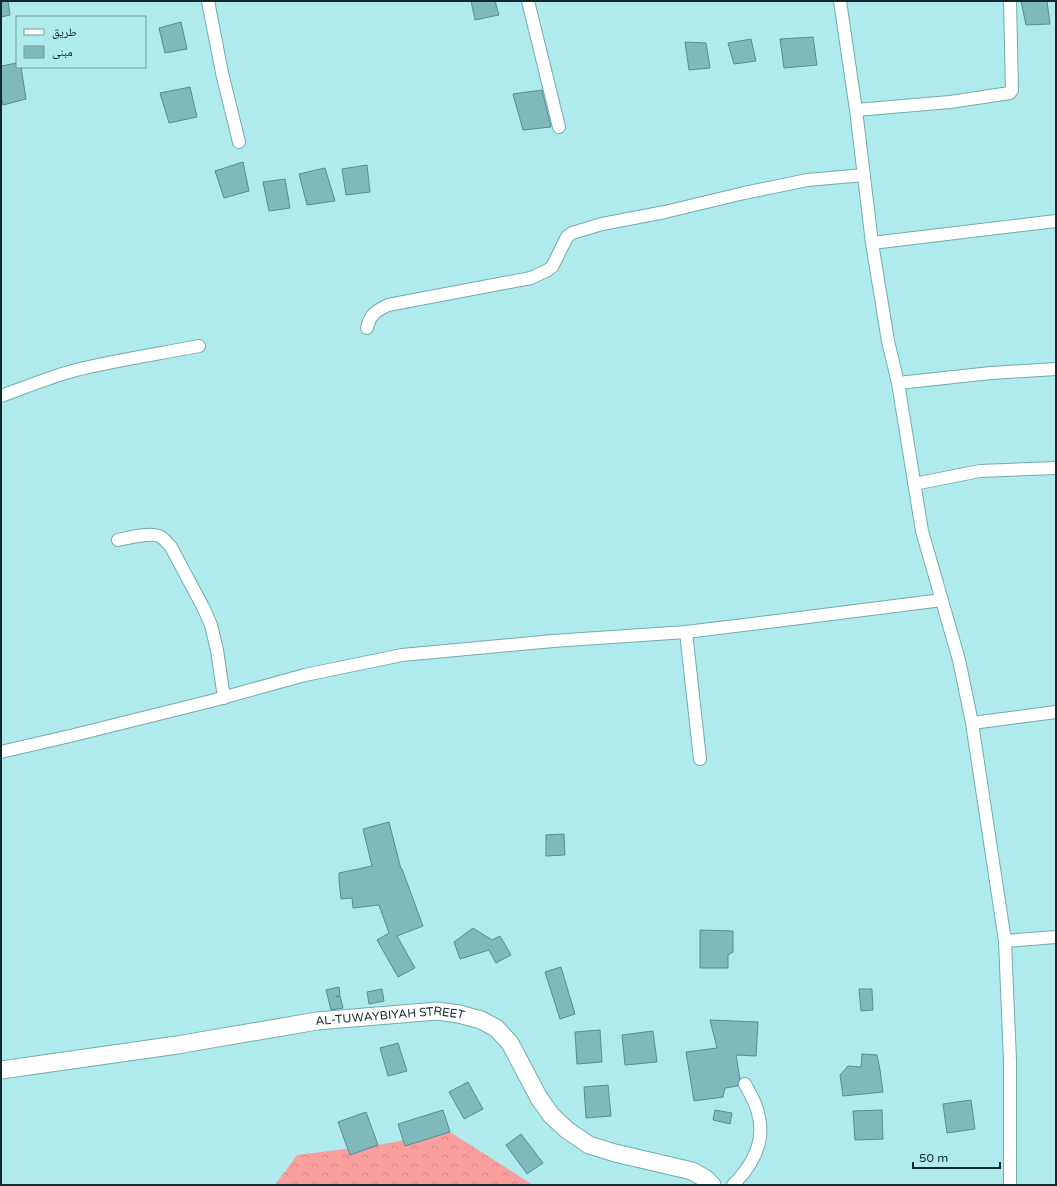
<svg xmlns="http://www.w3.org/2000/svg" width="1057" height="1186" font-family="'Varela Round','Noto Naskh Arabic',sans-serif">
<defs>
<pattern id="forest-crowns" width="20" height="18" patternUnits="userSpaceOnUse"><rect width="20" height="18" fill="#fb9e9e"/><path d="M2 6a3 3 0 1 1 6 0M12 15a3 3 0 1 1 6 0" fill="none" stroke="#d68888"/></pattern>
</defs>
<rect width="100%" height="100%" fill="#afeaed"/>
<path fill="url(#forest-crowns)" d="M450 1132 533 1185H275L297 1155 378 1145Z"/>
<path fill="#80b9bc" stroke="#558e91" d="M1 1H8L10 15 1 17Z
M471 1H495L499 15 475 20Z
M1021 1H1047L1050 24 1026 25Z
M181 22 187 49 165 53 159 28Z
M813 37 817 65 784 68 780 39Z
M751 39 756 61 734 64 728 43Z
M685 42 706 43 710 68 689 70Z
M17 63V67H21L26 99 3 105 1 96V66Z
M190 87 197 117 169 123 160 93Z
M542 90 551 127 523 130 513 94Z
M243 162 249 191 224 198 215 171Z
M367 165 370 192 346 195 342 169Z
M325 168 335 201 307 205 299 174Z
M285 179 290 208 269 211 263 182Z
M389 822 401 869H402L423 926 397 936 415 968 398 977 377 940 389 933 379 905 353 908 352 898 341 899 339 880V873L372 866 363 829Z
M564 834 565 855 546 856V835Z
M473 928 492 940 500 936 511 955 496 963 489 950 460 959 454 942Z
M700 930 733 931V952L728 955V968H700Z
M561 967 575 1014 560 1019 545 972Z
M339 987 340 995 336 997 340 996 343 1008 331 1010 326 990Z
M382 989 384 1001 369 1004 367 992Z
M859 989H872L873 1010 861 1011Z
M710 1020 758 1022 756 1056 736 1055 740 1079 738 1084V1086L725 1088 723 1097 694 1101 686 1052 717 1048Z
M600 1030 602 1062 577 1064 575 1032Z
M653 1031 657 1062 625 1065 622 1035Z
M398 1043 407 1071 388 1076 380 1048Z
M862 1054 877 1055 880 1070 883 1092 843 1096 840 1075 848 1066 861 1067Z
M468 1082 483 1109 464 1119 449 1092Z
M608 1085 611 1116 586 1118 584 1087Z
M971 1100 975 1129 947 1133 943 1104Z
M443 1110 450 1132 405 1146 398 1124Z
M715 1110 732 1113 730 1124 713 1120Z
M882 1110 883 1139 855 1140 853 1111Z
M366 1112 378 1145 350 1155 338 1122Z
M521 1134 543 1163 527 1174 506 1145Z"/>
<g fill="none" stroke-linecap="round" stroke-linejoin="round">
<defs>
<path id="street" d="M208 1 222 73 239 142
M528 1 559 127
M840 1 856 110 872 243 888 341 898 383 922 531 959 660 972 723 1005 941 1010 1061V1185
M856 110 950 102 1010 93 1012 90 1010 1
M872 243 1056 221
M367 328C370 314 376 311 388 305L531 278 548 270 552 267 567 237 572 233 602 224 665 212 744 193 807 180 864 175
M898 383 991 373 1056 369
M1 396C26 387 50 377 76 370 116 360 158 354 199 346
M914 484 980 471 1056 468
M118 540C128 538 149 532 159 536 164 538 167 543 171 547L203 607 211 625 217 650 224 698
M686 632 700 759
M972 723 1056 712
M1 752 70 736 211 701 305 675 402 655 553 641 686 632 784 620 942 600
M1005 941 1056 937
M733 1185C753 1165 766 1141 758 1113 756 1103 750 1093 745 1084"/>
<g id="secondary">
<path id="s1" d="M1 1070 177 1045 317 1021 437 1011 459 1014 481 1020 496 1028 510 1043 539 1098 551 1115 567 1130 589 1145 615 1153 692 1171 706 1179 712 1185"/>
</g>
</defs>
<use href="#street" stroke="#73acaf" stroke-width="14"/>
<use href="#secondary" stroke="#73acaf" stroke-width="19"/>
<use href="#street" stroke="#fff" stroke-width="12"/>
<use href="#secondary" stroke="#fff" stroke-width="17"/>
</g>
<g text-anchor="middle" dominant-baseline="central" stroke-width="3" stroke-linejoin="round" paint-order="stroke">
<g font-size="12" fill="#122a2b" stroke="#afeaed">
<text stroke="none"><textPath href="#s1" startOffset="393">AL-TUWAYBIYAH STREET</textPath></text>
</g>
</g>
<rect width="1057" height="1186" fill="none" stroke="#122a2b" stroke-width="4"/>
<rect x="16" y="16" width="130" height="52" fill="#afeaed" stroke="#709d9f"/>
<rect x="24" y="29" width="20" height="6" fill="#ffffff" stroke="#709d9f"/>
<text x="52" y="36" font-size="12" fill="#122a2b">طريق</text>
<rect x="24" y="46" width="20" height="12" fill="#80b9bc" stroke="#709d9f"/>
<text x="52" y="56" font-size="12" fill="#122a2b">مبنى</text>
<path d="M913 1162v6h87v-6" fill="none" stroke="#122a2b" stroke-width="2"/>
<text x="919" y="1162" font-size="12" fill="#122a2b" stroke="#afeaed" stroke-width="3" paint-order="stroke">50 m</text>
</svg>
